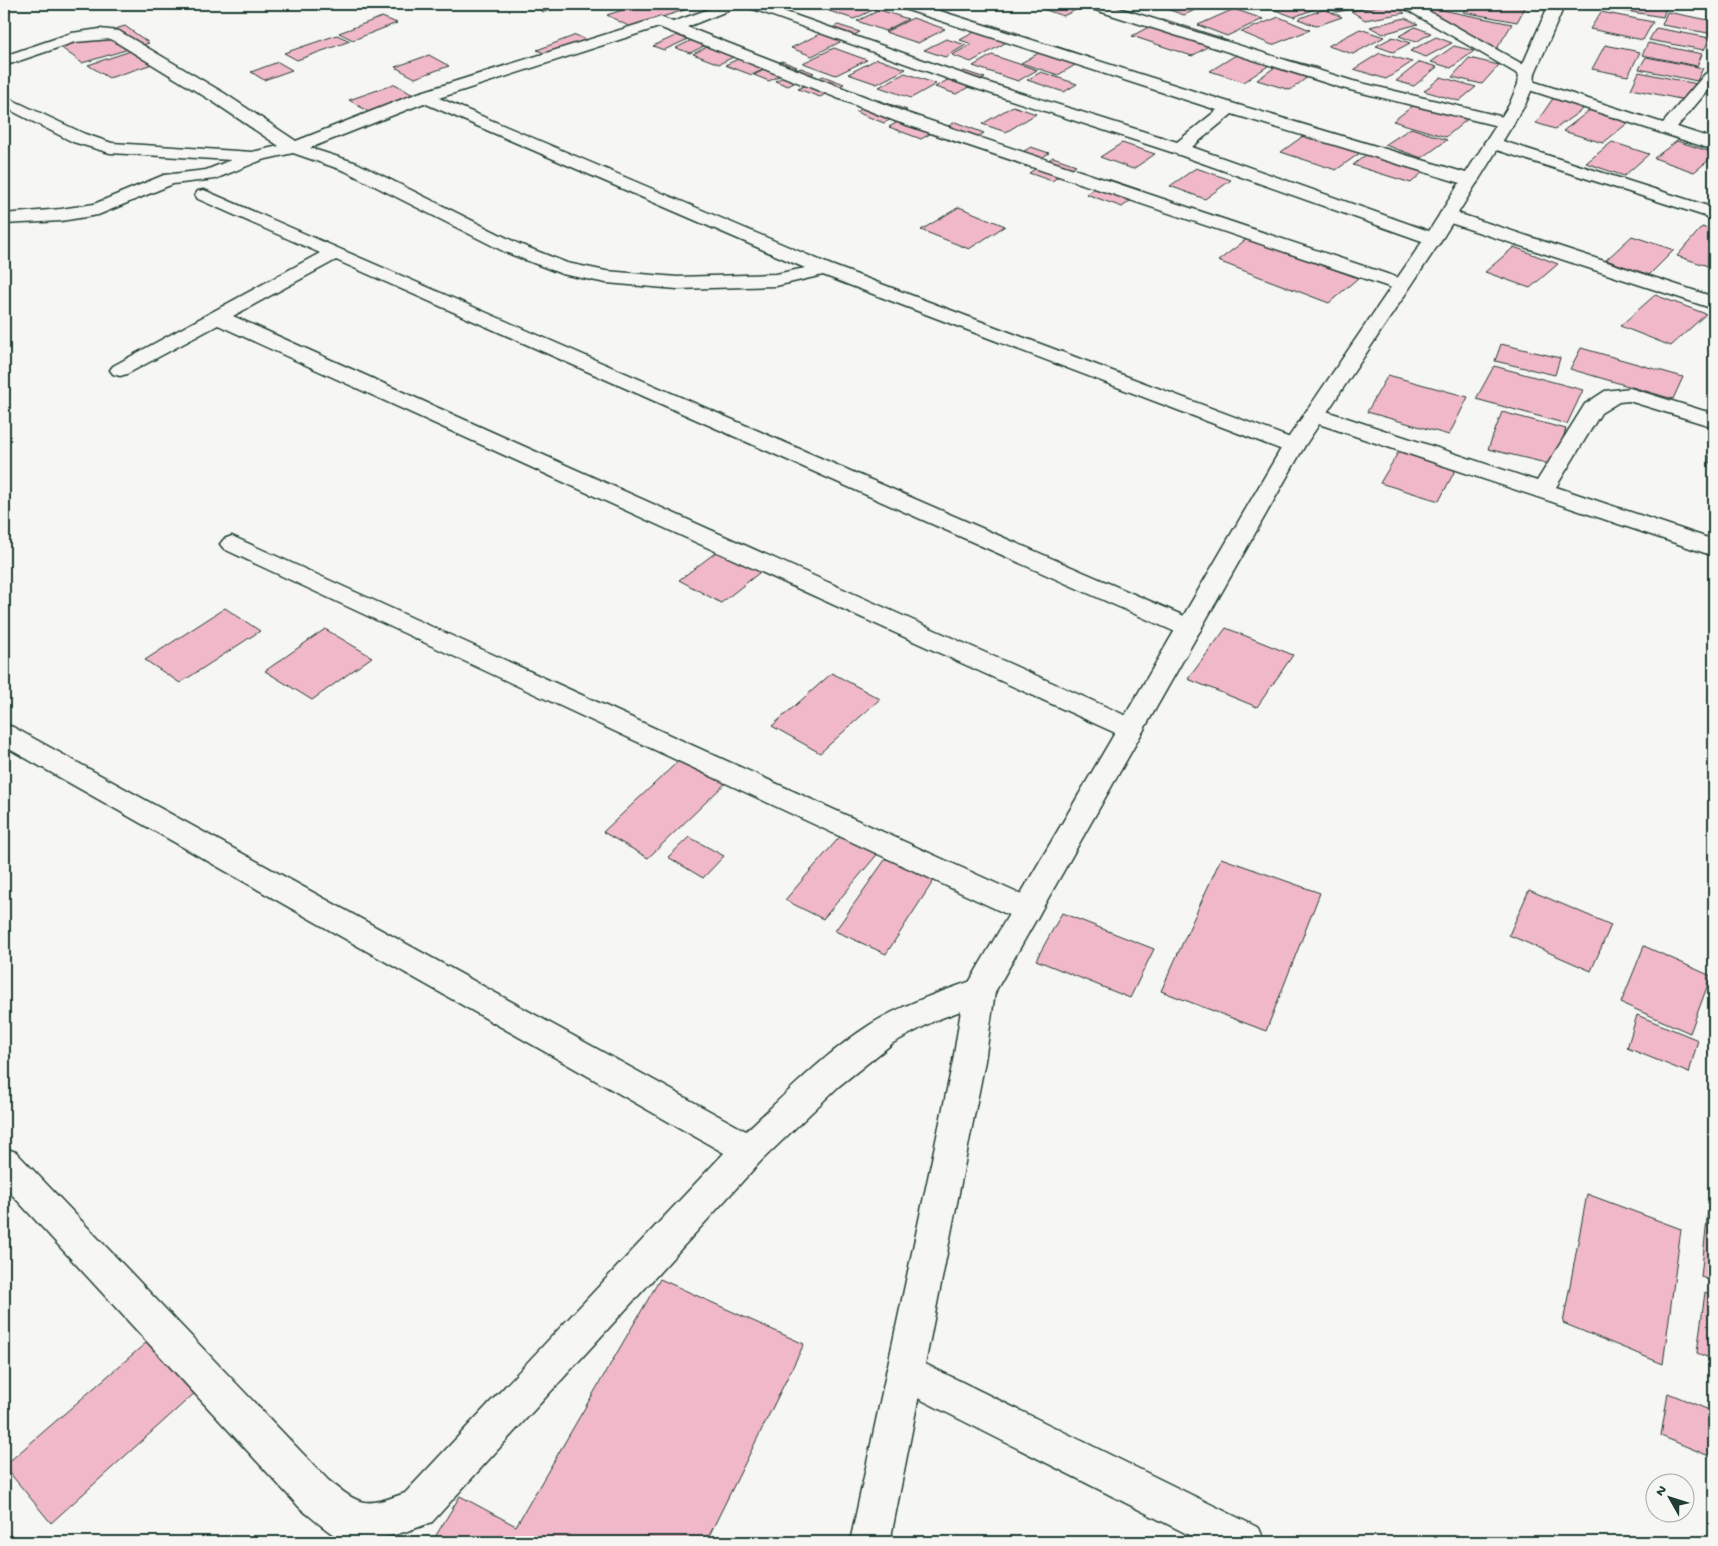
<svg xmlns="http://www.w3.org/2000/svg" width="1718" height="1546" font-family="'Gochi Hand',sans-serif">
<rect width="100%" height="100%" fill="#f6f6f2"/>
<filter id="ink" filterUnits="userSpaceOnUse"><feTurbulence type="fractalNoise" baseFrequency=".02" numOctaves="2"/><feDisplacementMap in="SourceGraphic" scale="10" xChannelSelector="R" yChannelSelector="G"/><feConvolveMatrix kernelMatrix="1 2 1 2 8 2 1 2 1" color-interpolation-filters="sRGB"/></filter>
<g filter="url(#ink)">
<path fill="#f1b8c9" stroke="#1f3d34" d="M528 4H571L544 12Z
M641 4H684L691 8 630 27 607 15Z
M843 4H865L877 8 854 19 829 11Z
M1041 4H1088L1063 16 1035 6Z
M1168 4H1208L1184 15 1161 7Z
M1259 4H1317L1322 6 1294 17Z
M1324 4H1383L1336 12Z
M1390 4 1405 13 1365 20 1351 11Z
M1469 4H1527L1517 22 1463 12Z
M1602 4H1667L1663 17 1601 7Z
M1432 8 1512 24 1493 55 1429 13Z
M1234 9 1263 19 1227 36 1198 25Z
M1324 9 1342 17 1316 26 1298 19Z
M880 10 908 19 885 31 857 21Z
M1601 12 1653 22 1643 40 1590 29Z
M1667 12 1714 21V34L1662 25Z
M382 17 397 23 353 40 339 33Z
M1279 17 1310 30 1272 45 1241 32Z
M913 18 945 29 918 43 885 32Z
M1405 18 1418 24 1383 34 1370 27Z
M1163 19 1222 38 1192 56 1132 36Z
M989 24 1021 34 971 62 952 55 972 44 960 40Z
M838 25 860 32 812 56 791 48Z
M125 26 149 43 82 63 59 46Z
M1415 27 1431 33 1416 42 1399 36Z
M1656 28 1710 38 1704 50 1649 40Z
M1360 29 1384 37 1353 54 1328 46Z
M684 32 695 36 664 50 653 46Z
M337 35 350 41 297 60 284 53Z
M576 35 588 41 550 56 537 50Z
M698 37 712 42 690 53 676 48Z
M1393 37 1410 43 1393 52 1376 46Z
M1436 37 1452 43 1426 57 1410 51Z
M946 39 966 45 945 57 924 50Z
M719 41 746 51 719 64 693 54Z
M1648 43 1702 54 1697 66 1642 55Z
M1053 45 1089 57 1058 75 1021 63Z
M1605 45 1640 52 1628 76 1592 69Z
M1454 46 1474 51 1451 68 1431 62Z
M140 48 162 61 109 78 88 65Z
M834 48 867 60 836 75 803 63Z
M1241 52 1274 62 1244 82 1210 71Z
M751 53 778 62 752 75 725 65Z
M1380 53 1412 62 1386 79 1354 69Z
M429 55 449 66 415 78 395 67Z
M992 55 1037 70 1018 81 973 66Z
M1646 57 1703 68 1697 81 1639 69Z
M1469 58 1499 65 1482 84 1452 77Z
M877 59 906 69 877 84 848 74Z
M1286 59 1320 68 1290 90 1257 80Z
M782 61 797 67 769 81 754 75Z
M278 62 292 70 264 80 251 72Z
M1420 62 1437 67 1414 86 1396 81Z
M801 68 814 73 788 86 775 81Z
M964 71 985 78 956 94 935 87Z
M1041 72 1077 84 1064 92 1027 80Z
M1639 72 1697 84 1690 101 1631 89Z
M905 73 936 84 911 98 879 87Z
M823 76 844 84 820 97 798 89Z
M1441 77 1476 87 1459 101 1424 91Z
M395 84 418 98 372 114 349 100Z
M1554 97 1586 107 1555 129 1536 123Z
M878 100 907 110 884 123 856 112Z
M1418 102 1470 117 1446 137 1393 121Z
M1013 106 1036 114 1006 132 982 124Z
M1590 110 1629 122 1603 143 1563 131Z
M912 114 944 126 921 139 889 127Z
M955 122 984 133 963 145 934 135Z
M1411 128 1447 140 1422 158 1385 145Z
M1306 134 1360 153 1336 170 1281 152Z
M1677 141 1714 153V156L1694 172 1654 158Z
M1612 142 1649 154 1624 176 1586 163Z
M1122 143 1155 154 1133 169 1100 157Z
M1031 147 1049 153 1027 167 1009 160Z
M1368 153 1425 170 1411 183 1353 165Z
M1053 157 1076 165 1052 181 1029 173Z
M1196 168 1231 180 1205 199 1170 186Z
M1108 179 1144 191 1122 207 1086 194Z
M959 207 1005 226 969 249 921 230Z
M1702 227 1714 231V268L1677 256Z
M1632 236 1674 250 1649 275 1606 260Z
M1248 238 1358 278 1329 303 1218 261Z
M1514 247 1558 264 1530 288 1485 272Z
M1655 295 1706 314 1671 346 1620 326Z
M1501 344 1560 358 1555 375 1495 361Z
M1581 348 1683 377 1673 399 1570 369Z
M1494 366 1583 390 1567 424 1476 399Z
M1388 375 1468 397 1449 435 1367 412Z
M1502 412 1566 429 1554 465 1488 449Z
M1714 443V464L1708 462Z
M1402 446 1459 463 1439 501 1380 483Z
M723 547 764 569 721 603 679 580Z
M225 608 260 631 180 683 145 660Z
M1226 628 1293 655 1257 707 1188 679Z
M325 629 372 657 312 700 265 671Z
M832 673 880 699 820 753 772 726Z
M687 753 732 777 648 858 603 832Z
M844 832 880 851 823 919 785 900Z
M689 837 724 856 703 878 668 857Z
M887 857 936 877 886 954 835 931Z
M1221 858 1320 893 1266 1031 1161 991Z
M1529 890 1611 925 1591 971 1509 935Z
M1062 913 1154 949 1130 998 1036 960Z
M1644 946 1711 976 1690 1033 1621 1003Z
M1637 1015 1698 1040 1689 1073 1627 1048Z
M1587 1194 1681 1229 1663 1364 1563 1323Z
M1708 1209 1714 1211V1282L1701 1277Z
M660 1279 804 1344 706 1542H432L460 1496 516 1526Z
M1705 1292 1714 1296V1360L1697 1353Z
M170 1322 218 1372 51 1523 4 1466Z
M1668 1393 1714 1412V1458L1661 1436Z"/>
<g fill="none" stroke-linecap="round" stroke-linejoin="round">
<defs>
<path id="street" d="M723 4H763L983 81 1177 142 1217 110 898 7 895 4H918L1235 104 1476 176 1479 180 1476 184H1464L1232 114 1192 147 1440 235 1442 239 1440 243 1433 245 1174 153 971 87 742 5 687 27 907 113 1408 281 1411 285 1408 289 1401 291 895 121 659 27 439 98 831 265 1301 442 1304 447 1301 452 1293 454 823 275 776 286 677 289 606 283 562 274 505 252 345 171 293 153 262 160 215 179 173 184 98 215 61 221 4 224V214L61 209 94 204 164 175 206 170 231 160 110 153 73 142 4 107V96L85 134 112 143 252 152 279 146 212 101 111 39 75 42 4 66V56L72 33 100 29 119 31 224 93 296 141 418 93 655 19 660 17 673 22ZM424 103 805 268 776 274 677 277 606 271 567 263 519 244 357 163 310 148Z
M1083 4H1106L1353 81 1512 119 1514 123 1512 127 1506 128 1342 88 1086 7Z
M1397 4H1416L1533 70 1535 73 1533 76H1521Z
M1711 72 1714 73V83L1677 127 1714 139V150L1520 87 1518 84 1520 81H1532L1663 123 1705 74Z
M1493 138 1714 208V219L1487 147 1484 143 1487 139Z
M204 190 1198 622 1202 628 1198 634 1189 636 1180 634 336 260 233 316 1140 722 1144 729 1140 736 1131 739 1122 736 218 325 127 374 120 376 113 374 110 370 113 366 320 253 198 199 195 195 198 191Z
M1448 210 1714 297V309L1441 220 1439 216 1441 212Z
M1630 388 1714 414V427L1629 401 1619 402 1601 413 1556 487 1714 540V556L1307 420 1304 415 1307 410 1315 408 1323 410 1537 481 1585 404 1605 391Z
M232 536 1037 902 1041 910 1037 918 1026 922 1015 918 224 549 220 544 224 539Z
M4 724 13 727 746 1131C786 1094 825 1053 871 1024 905 1003 943 991 980 978L991 982 996 991 991 1000 936 1020 893 1043 839 1086 761 1161 432 1522C403 1534 365 1546 334 1535 322 1527 311 1517 300 1508L4 1186V1148L16 1152 328 1480C361 1506 364 1508 405 1493L724 1153 4 746Z
M905 1354 1259 1528 1265 1542H1203L892 1385 886 1372 892 1359Z"/>
<path id="secondary" d="M1549 4H1565L1535 73 1534 84 1525 105 1442 239 1304 447 995 992 985 1061 890 1542H850L953 1061 964 991 1282 447 1424 239 1509 105 1518 84 1519 73Z"/>
</defs>
<use href="#street" stroke="#1f3d34" stroke-width="3"/>
<use href="#secondary" stroke="#1f3d34" stroke-width="3"/>
<use href="#street" fill="#f6f6f2" fill-rule="evenodd"/>
<use href="#secondary" fill="#f6f6f2" fill-rule="evenodd"/>
</g>
</g>
<rect width="1718" height="1546" fill="none" stroke="#f6f6f2" stroke-width="20"/>
<rect x="10" y="10" width="1698" height="1526" fill="none" stroke="#1f3d34" stroke-width="2" filter="url(#ink)"/>
<g transform="translate(1670 1498) rotate(309)"><circle r="24" fill="#f6f6f2" stroke="#a0aca6"/>
<path d="M0-4L9 19L0 12L-9 19Z" fill="#1f3d34"/>
<text y="-8" font-size="14" font-weight="bold" text-anchor="middle" fill="#1f3d34">N</text>
</g>
</svg>
